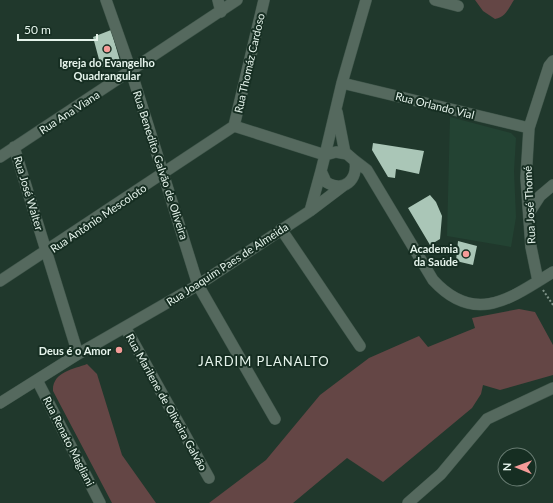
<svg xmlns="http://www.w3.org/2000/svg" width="553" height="503" font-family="Lato,sans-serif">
<rect width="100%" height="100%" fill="#20382c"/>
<path fill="#234333" d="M450 117 511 133 516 138 514 171 516 217 511 247 447 236Z"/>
<path fill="#644645" d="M475 0H514C508 9 506 17 495 19L483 11Z
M519 309 535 312 553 345V375L500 390 483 385 481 394 472 408 383 482 347 458 293 503H209L266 460 320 395 369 358 419 336 428 347 475 328 472 318Z
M87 364 97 374 122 455 156 503H112L53 391C52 372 74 369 87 364Z"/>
<path fill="#aac6b7" d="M111 30 120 61 101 67 93 37Z
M373 143 424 151 419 174 396 169 395 178 388 177 372 150Z
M430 195 436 202 442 216 440 239 430 245 408 208Z
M458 241 477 246 473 265 456 261Z"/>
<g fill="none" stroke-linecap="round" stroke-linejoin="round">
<defs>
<path id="minor" d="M106 0 131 71 198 285 275 419
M218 0 221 12
M435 0 458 6
M342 83 529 128
M337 112 345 153
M234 126 325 155 342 83 366 0
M234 126 264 0
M14 147 78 354
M336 152 347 154 355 161C358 180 344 193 326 182L321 171 325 155Z
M0 157 237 0
M354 160 367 170 433 280C475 326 511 298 553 272
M310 211 321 171
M529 213 540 196 553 185
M281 229 360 346
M0 281 234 126
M538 281 531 247 526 178 529 128 549 66 553 61
M125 327 209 478
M37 380 100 503
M0 403 78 354 198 285 310 211 343 186
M408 503 441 474 487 419 553 388"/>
</defs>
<use href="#minor" stroke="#40564b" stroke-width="12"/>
<path stroke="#7e9287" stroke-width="2" stroke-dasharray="2 2" stroke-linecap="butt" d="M543 290 553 305"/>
<use href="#minor" stroke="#55695e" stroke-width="11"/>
</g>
<g fill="#f59b98" stroke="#162e22" stroke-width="1.5">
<circle cx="107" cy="49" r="4"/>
<circle cx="466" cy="254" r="4"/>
<circle cx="119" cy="350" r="4"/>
</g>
<g text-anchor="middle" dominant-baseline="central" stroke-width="4" stroke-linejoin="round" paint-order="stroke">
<g font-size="11" font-weight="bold" fill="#e6f4ec" stroke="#162e22" text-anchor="end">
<text x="107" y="62" text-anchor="middle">Igreja do Evangelho<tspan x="107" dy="13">Quadrangular</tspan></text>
<text x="458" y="248">Academia<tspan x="458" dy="13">da Saúde</tspan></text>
<text x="111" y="350">Deus é o Amor</text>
</g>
<g font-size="11" fill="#e6f4ec" stroke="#162e22">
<text transform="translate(249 63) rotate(-77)">Rua Thomáz Cardoso</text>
<text transform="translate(435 105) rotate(14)">Rua Orlando Vial</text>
<text transform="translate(69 112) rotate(-33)">Rua Ana Viana</text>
<text transform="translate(161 165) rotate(72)">Rua Benedito Galvão de Oliveira</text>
<text transform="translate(29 193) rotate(73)">Rua José Walter</text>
<text transform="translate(529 205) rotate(-93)">Rua José Thomé</text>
<text transform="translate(98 218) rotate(-34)">Rua Antônio Mescoloto</text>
<text transform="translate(227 264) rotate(-33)">Rua Joaquim Paes de Almeida</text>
<text transform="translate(167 402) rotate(61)">Rua Marilene de Oliveira Galvão</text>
<text transform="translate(69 441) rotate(63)">Rua Renato Magliani</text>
</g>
<g font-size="13" letter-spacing="1" fill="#e6f4ec" stroke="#162e22">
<text x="264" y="361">JARDIM PLANALTO</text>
</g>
</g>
<g transform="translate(517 467) rotate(271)"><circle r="19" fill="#162e22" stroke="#697d73"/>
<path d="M0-3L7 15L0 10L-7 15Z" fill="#f59b98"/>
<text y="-6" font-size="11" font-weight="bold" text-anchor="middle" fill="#e6f4ec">N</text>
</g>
<path d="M18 34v6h79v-6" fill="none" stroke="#e6f4ec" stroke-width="2"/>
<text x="24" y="34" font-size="12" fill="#e6f4ec" stroke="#162e22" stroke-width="3" paint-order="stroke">50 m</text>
</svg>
